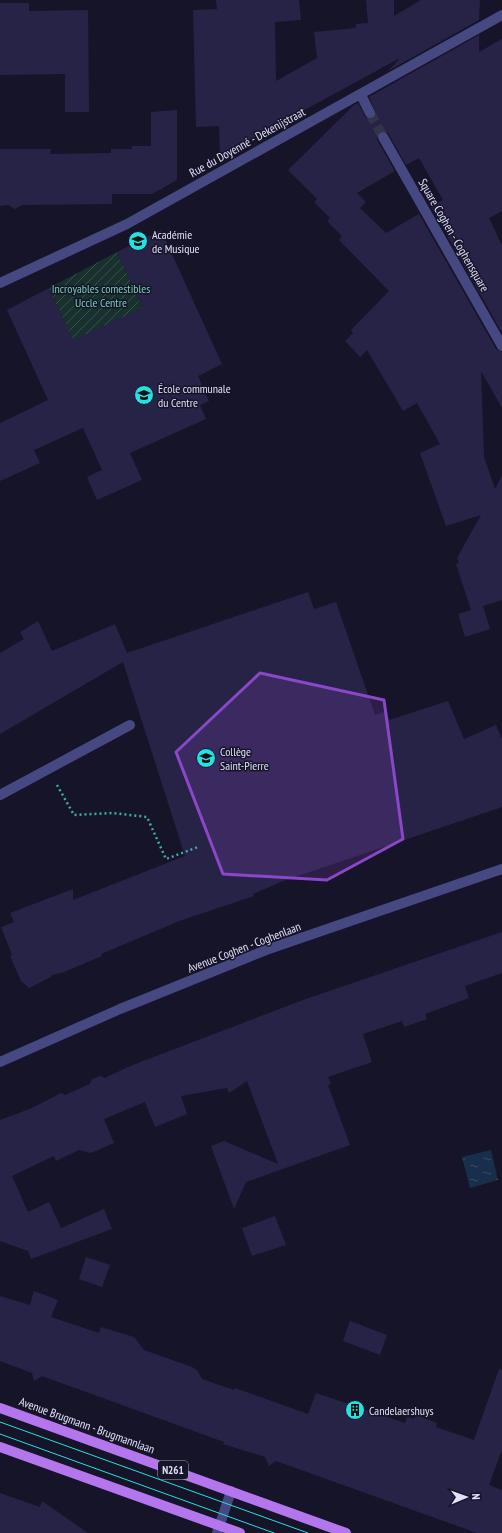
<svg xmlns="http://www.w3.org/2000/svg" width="502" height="1533" font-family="'PT Sans Narrow',sans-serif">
<defs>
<pattern id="garden-furrows" width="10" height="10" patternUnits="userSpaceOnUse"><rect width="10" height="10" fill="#18312e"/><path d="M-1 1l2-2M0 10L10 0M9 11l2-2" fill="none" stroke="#394f4d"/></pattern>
<pattern id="water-ripples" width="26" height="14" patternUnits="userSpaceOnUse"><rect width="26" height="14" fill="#172f4a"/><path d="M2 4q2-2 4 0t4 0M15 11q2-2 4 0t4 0" fill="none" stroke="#384d65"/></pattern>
</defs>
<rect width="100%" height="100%" fill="#161428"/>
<path fill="url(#garden-furrows)" d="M117 252 143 308 73 341 49 288Z"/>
<path fill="url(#water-ripples)" d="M491 1150 498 1180 470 1188 462 1157Z"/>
<path fill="#272347" d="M216 0H299L301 20 275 22 276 81 317 58 314 32 356 28V24L368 23 366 0H394V16L421 0H480L479 20 388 71 400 58 220 156 219 126 196 127 193 10 217 9Z
M0 3H29V11L88 10 89 112H65V74L0 75Z
M479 35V52L502 39V211L489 218 502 245V333L431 207 443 200 419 158 406 165 388 133 383 131H380L377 134V140L395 171 357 193 366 202 360 208 386 233 419 214 496 349 502 352V408L481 371 484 457 495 489 502 476V600L483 606 490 629 465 637 458 614 471 610 456 564 459 563 457 558 481 515 446 526 420 453 440 444 417 403 403 411 367 350 360 357 345 341 353 333 351 330 389 291 339 240 342 236 327 221 330 218 314 202 317 199 288 170 354 105 358 103 366 118 373 119 376 113 369 97Z
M177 110V180L152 194H112V204L22 205 15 209 8 205 0 206V149H51L50 154 111 153V149H132V146H151V112Z
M161 230 222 364 198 376 209 401 200 405 206 419 130 453 142 480 97 500 87 477 102 470 83 428 34 450 40 463 0 481V423L48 400 7 310 49 288 73 340 143 308 117 252Z
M308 592 314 609 336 602 375 715 387 711 389 720 448 701 464 739 496 725 502 739V807L286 880 253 894 254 896 182 920 101 954 102 956 64 972 52 975 51 977 29 988 21 981 10 956 12 955 1 927 14 922 10 913 73 889V900L185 856 123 662 0 734V653L24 639 20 632 38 621 52 651 115 624 127 653Z
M502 932V973L465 986 469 998 425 1014 427 1019 404 1027 402 1021 363 1034 372 1062 328 1077 331 1084 328 1085 350 1145 246 1182 234 1209 211 1146 224 1141 278 1164 247 1081 229 1093 227 1088 181 1096 187 1114 155 1127 145 1102 104 1119 114 1143 91 1153 79 1150 56 1161 54 1156 12 1176 28 1212 49 1202 61 1228 104 1209 112 1229 31 1259 28 1251 0 1241V1120L32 1108 61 1093 65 1095 90 1084 92 1079 100 1076 105 1078 130 1066 303 1000Z
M275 1216 286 1245 252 1256 242 1228Z
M86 1257 110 1265 102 1287 79 1279Z
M34 1291 58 1300 51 1317 99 1333 101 1327 134 1337 144 1350 192 1367 197 1370 202 1379 234 1390 235 1388 308 1414 316 1393 405 1423 407 1417 414 1419 416 1415 437 1423 436 1427 474 1440 499 1369 502 1370V1450L489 1485 502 1490V1533H477L276 1461 269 1466 265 1457 223 1444 224 1442 42 1376 34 1381 32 1373 0 1361V1296L30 1305Z
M350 1321 387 1335 380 1355 343 1341Z
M0 1493 40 1507 42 1501 88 1533H0Z"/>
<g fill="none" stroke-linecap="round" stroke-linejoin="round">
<path stroke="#343348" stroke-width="10" stroke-dasharray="10 5" stroke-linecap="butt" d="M370 113 383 137"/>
<path stroke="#42ac9c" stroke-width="2.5" stroke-dasharray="2 3" stroke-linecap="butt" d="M57 785 74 815 113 813 147 817 166 859 198 847"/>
<path stroke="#464981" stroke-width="10" d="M361 95 370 113
M383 137 502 346
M0 283 127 224 502 15
M0 795 130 725
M0 1062 120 1009 266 950 502 869
M217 1533 231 1491"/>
<path stroke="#b476ec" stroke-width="10" d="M0 1408 346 1533
M0 1447 240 1533"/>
<path stroke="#26e0e1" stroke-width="1" d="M0 1422 308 1533
M0 1434 274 1533"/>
</g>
<path fill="#8a47c8" fill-opacity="0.2" stroke="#8a47c8" stroke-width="3" stroke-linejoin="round" d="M260 673 384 700 403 839 327 880 223 874 176 752Z"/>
<defs>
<symbol id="school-disc" viewBox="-11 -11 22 22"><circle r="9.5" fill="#26e0e1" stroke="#161428"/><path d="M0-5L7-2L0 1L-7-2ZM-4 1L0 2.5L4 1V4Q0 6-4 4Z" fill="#111"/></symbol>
<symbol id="building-disc" viewBox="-11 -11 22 22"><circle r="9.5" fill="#26e0e1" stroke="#161428"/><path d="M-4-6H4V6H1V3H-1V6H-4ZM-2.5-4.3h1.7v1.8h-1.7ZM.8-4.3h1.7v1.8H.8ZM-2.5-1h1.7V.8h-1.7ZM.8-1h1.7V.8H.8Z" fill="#111"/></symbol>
</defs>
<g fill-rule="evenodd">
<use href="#school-disc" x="127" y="230" width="22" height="22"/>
<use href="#school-disc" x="133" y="384" width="22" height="22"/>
<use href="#school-disc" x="195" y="747" width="22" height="22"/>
<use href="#building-disc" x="344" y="1399" width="22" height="22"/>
</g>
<g text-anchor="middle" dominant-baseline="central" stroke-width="3" stroke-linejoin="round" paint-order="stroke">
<rect fill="#161428" stroke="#a3a3bc" stroke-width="1" x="158" y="1461" width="30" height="18" rx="3"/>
<g font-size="11" font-weight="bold" fill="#e0e0fb">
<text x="173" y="1470">N261</text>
</g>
<g font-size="12" fill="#e0e0fb" stroke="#161428">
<text transform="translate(247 142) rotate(-29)">Rue du Doyenné - Dekenijstraat</text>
<text transform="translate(454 235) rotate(60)">Square Coghen - Coghensquare</text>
<text transform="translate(244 947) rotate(-21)">Avenue Coghen - Coghenlaan</text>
<text transform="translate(87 1425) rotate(20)">Avenue Brugmann - Brugmannlaan</text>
</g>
<g font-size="12" fill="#e0e0fb" stroke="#161428" text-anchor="start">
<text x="152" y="234">Académie<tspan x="152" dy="14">de Musique</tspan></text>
<text x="158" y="388">École communale<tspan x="158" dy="14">du Centre</tspan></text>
<text x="220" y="751">Collège<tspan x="220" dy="14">Saint-Pierre</tspan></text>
<text x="369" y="1410">Candelaershuys</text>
</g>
<g font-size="12" fill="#74d2b1" stroke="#161428">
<text x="101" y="288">Incroyables comestibles<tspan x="101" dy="14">Uccle Centre</tspan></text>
</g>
</g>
<g transform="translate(466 1497) rotate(88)" stroke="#161428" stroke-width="3" paint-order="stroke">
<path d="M0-3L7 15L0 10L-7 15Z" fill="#e0e0fb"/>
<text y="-6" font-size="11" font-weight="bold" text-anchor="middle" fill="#e0e0fb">N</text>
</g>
</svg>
